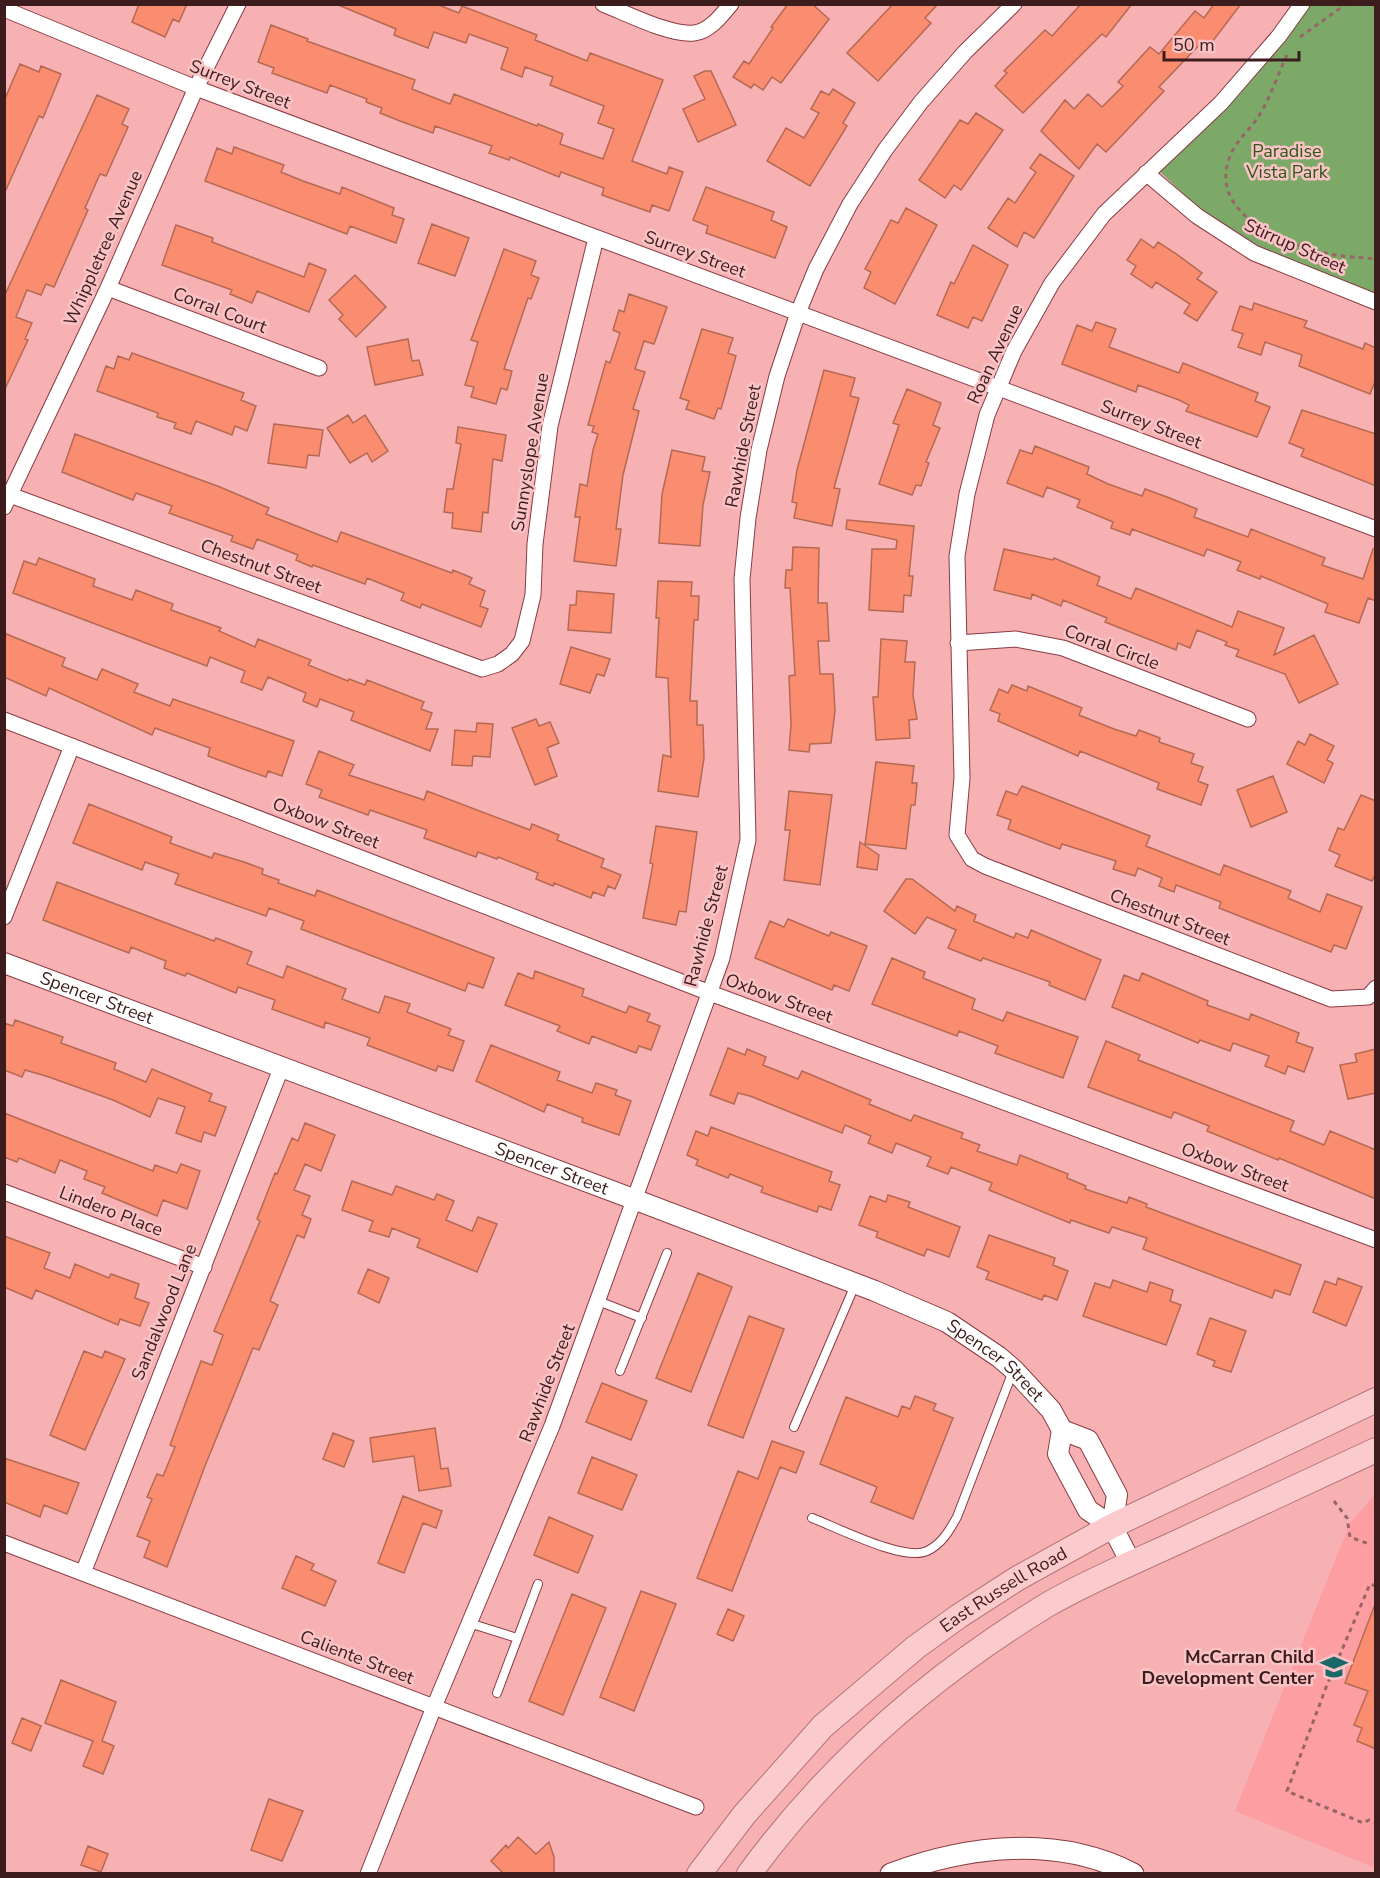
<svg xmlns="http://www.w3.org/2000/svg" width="1380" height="1878" font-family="'Nunito Sans',sans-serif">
<rect width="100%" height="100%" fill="#f7b1b3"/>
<path fill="#fd9ea3" d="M1375 1494V1868L1235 1811 1350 1523Z"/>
<path fill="#7ca967" d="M1302 5H1375V297L1302 269 1212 221 1155 167Z"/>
<path fill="#fa8d6f" stroke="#b56954" stroke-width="1.5" d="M139 4H187L179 22 173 19 165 37 132 22Z
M336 4H436L459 13 462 6 537 35 535 40 587 61 590 53 663 80 632 161 667 174 669 167 683 172 669 211 652 205 650 212 630 205 602 195 604 188 561 172 559 177 510 157 509 160 489 153 492 146 435 126 433 133 400 121 380 113 382 108 366 102 367 99 330 85 327 93 272 73 274 68 258 62 271 25 308 39 307 41 415 80 412 89 450 104 454 94 537 126 538 124 563 134 560 144 603 159 614 129 598 123 604 106 550 85 553 77 525 67 522 77 501 69 508 48 469 34 466 43 434 32 428 48 394 35 396 29Z
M788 4H812L829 19 781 83 772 77 763 90 754 84 751 88 733 77 744 61 749 64 773 28 771 27Z
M893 4H938L925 18 931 23 878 81 847 53Z
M1081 4H1132L1106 37 1102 34 1023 113 995 86 1007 73 1004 71 1045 30 1052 36Z
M1214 4H1241L1209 46 1203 41 1159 87 1164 91 1106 152 1097 144 1079 169 1041 131 1065 100 1074 109 1088 94 1102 107 1123 86 1118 82 1150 47 1159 54 1195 11 1204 18Z
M20 64 39 72 41 66 61 74 43 118 39 116 5 192 4 101Z
M705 71H711L736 125 698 142 683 109 705 99 694 76Z
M833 89 855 103 843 123 847 126 810 186 767 161 786 128 804 138 819 113 811 109 821 91 829 95Z
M97 95 129 109 122 124 128 127 106 176 100 174 85 208 88 210 54 287 46 284 41 295 27 290 16 317 32 323 25 339 28 340 4 391V297Z
M976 113 1003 130 961 190 954 185 945 198 919 180 960 120 968 124Z
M234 147 284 165 281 172 303 181 340 194 342 187 394 208 392 215 404 219 396 243 350 226 347 234 205 181 217 148 232 154Z
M1040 154 1074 176 1034 238 1024 232 1017 247 988 228 1008 198 1015 203 1036 172 1030 168Z
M706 187 774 212 771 220 787 227 775 258 706 233 708 226 693 220Z
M906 208 937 225 895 304 864 288 871 272 865 269 891 220 898 223Z
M432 224 469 238 455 276 418 263Z
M176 225 213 238 212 242 304 277 309 263 326 270 309 312 257 291 252 303 230 294 232 290 162 265Z
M1141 239 1154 248 1158 242 1175 253 1202 273 1197 279 1217 292 1197 321 1184 313 1190 304 1156 282 1152 288 1131 274 1136 266 1127 260Z
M973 245 1008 265 982 321 973 317 968 328 937 315 951 282 954 284Z
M504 249 536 261 531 275 539 278 531 299 528 298 504 369 512 371 507 390 501 388 496 404 471 397 474 387 465 385 478 342 471 340Z
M355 275 386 307 356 337 339 319 343 315 329 300Z
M629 294 667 307 654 344 644 341 635 369 645 372 633 409 639 411 623 475 616 529H621L616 566 574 561 580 517H575L580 484 587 486 593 450 598 434 592 432 594 426 588 425 606 361 610 363 620 333 613 330 619 310 624 312Z
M1254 303 1307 321 1304 327 1347 343 1363 349 1365 343 1376 348V379L1370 394 1299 366 1302 355 1265 342 1261 355 1238 347 1243 334 1232 330 1240 306 1252 310Z
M1096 322 1116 329 1109 347 1179 373 1183 363 1258 393 1255 401 1270 407 1257 437 1186 411 1189 405 1179 400 1138 385 1136 392 1062 364 1077 325 1092 331Z
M702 329 733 338 728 353 736 356 721 409 718 408 714 419 686 409 689 401 680 398Z
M408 339 412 361 419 360 423 375 375 385 367 347Z
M132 353 244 393 241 400 256 406 247 431 235 426 232 435 196 421 191 434 174 428 176 423 157 417 158 413 97 391 106 366 114 369 118 356 129 360Z
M824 370 855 378 850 396 859 398 834 488 840 489 832 526 794 518 797 503 792 502 797 470Z
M907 389 941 403 933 425 940 428 926 462 929 463 921 486 916 485 912 495 879 484 899 425 893 423Z
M1302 410 1376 434V486L1301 456 1304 449 1289 443Z
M348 415 353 423 365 415 388 451 372 462 367 453 350 463 327 428Z
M274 424 323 430 319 456 308 455 306 468 268 463Z
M458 427 506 435 502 461 493 459 488 513 483 512 481 532 452 528 453 513 444 512 447 489H453L461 444 456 443Z
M75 434 220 487 269 508 266 514 337 542 341 532 452 573 453 570 472 578 469 584 485 591 480 606 488 609 481 627 422 604 420 608 401 600 404 593 367 578 365 584 313 565 312 567 296 560 298 555 257 539 253 549 231 541 233 536 169 513 172 506 136 493 133 500 62 472Z
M1035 446 1089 467 1087 474 1108 484 1142 496 1145 489 1167 497 1197 509 1194 517 1248 537 1251 529 1325 558 1322 565 1363 579 1373 549H1376V601L1368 598 1359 623 1325 612 1328 604 1261 576 1260 579 1237 570 1241 562 1207 549 1204 556 1132 529 1130 535 1111 528 1113 522 1077 507 1080 500 1047 487 1043 497 1007 483 1020 450 1032 454Z
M672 450 705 457 702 471 710 472 703 505 700 546 659 543 662 494Z
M847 520 914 526 909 576H913L911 596 904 595 903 612 869 610 872 549H896L897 540 846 529Z
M793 547 819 548 818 603H827L829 641H818L820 674H833L835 711 831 743 810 744 809 752 789 750 791 725 789 676 795 675 790 588H785L786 570H792Z
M1004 549 1053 560 1054 558 1100 577 1097 585 1131 599 1136 588 1232 627 1238 611 1284 628 1274 655 1314 635 1338 684 1299 703 1285 674 1236 656 1239 650 1225 645 1227 642 1197 630 1190 648 1178 643 1176 650 1105 622 1107 618 1063 600 1061 606 1032 594 1031 599 994 590Z
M39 558 95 579 93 586 132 600 136 590 173 604 171 610 221 628 219 631 255 647 258 639 311 660 308 665 348 681 349 679 365 685 367 680 424 702 421 709 432 713 426 729H438L430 751 351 720 354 712 320 699 317 707 303 701 306 693 268 677 262 690 241 682 245 671 210 657 207 666 13 593 24 561 36 565Z
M658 581 692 582 691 596H699L698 620H694L690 701H697V725H703L704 758 698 797 658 791 663 755 671 757 668 678 656 677 659 618H656Z
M577 591 614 594 611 633 568 630 570 605H576Z
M4 633 65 658 62 666 97 680 102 669 138 684 134 692 170 706 173 699 294 741 282 776 268 771 266 777 243 769 208 756 210 748 155 728 152 735 49 688 46 696 4 677Z
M881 639 907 641 905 662H915L913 695 917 719 909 720 910 738 876 740 873 697H878Z
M571 647 610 659 604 676 597 674 590 693 560 684Z
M1012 685 1027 691 1028 686 1082 708 1079 715 1114 729 1136 736 1139 730 1160 738 1159 742 1194 754 1191 763 1203 767 1198 781 1208 785 1201 805 1157 789 1159 783 1080 751 1078 756 998 721 1000 714 990 710 999 689 1008 693Z
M536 719 539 726 550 722 559 743 547 748 557 776 535 785 512 728Z
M477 723 493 724 490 757 473 756 472 766 452 765 455 730 476 732Z
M1310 734 1334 746 1327 760 1333 763 1324 783 1287 764 1298 741 1305 745Z
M319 751 354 765 349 775 424 800 427 791 530 830 532 824 559 835 557 840 604 859 601 867 621 875 615 889 608 886 604 896 593 892 591 898 554 883 553 886 536 879 538 873 498 857 497 859 478 852 476 857 424 838 427 830 370 810 368 815 319 797 322 790 306 784Z
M876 762 914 766 912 783H917L915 805H911L906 849 865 844Z
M1273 776 1287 812 1251 827 1237 790Z
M1022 786 1150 836 1146 846 1220 875 1224 865 1291 891 1288 898 1320 912 1327 894 1362 907 1346 949 1334 945 1331 952 1219 908 1221 902 1176 885 1174 892 1159 886 1162 878 1138 868 1135 876 1113 869 1116 861 1062 844 1060 849 1008 829 1011 820 997 815 1006 791 1017 795Z
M789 791 832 795 820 885 784 880 790 830H785Z
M1361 795 1376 801V873L1372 881 1335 866 1340 855 1329 850 1338 828 1344 830Z
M89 804 172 837 170 843 212 858 214 853 244 862 263 869 262 874 279 880 278 883 315 896 317 890 494 958 483 988 468 983 465 991 301 929 304 921 269 908 266 916 175 884 179 874 145 862 142 870 73 843Z
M656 826 697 832 686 912 679 911 676 925 643 918 653 864 650 863Z
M860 842 879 855 877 870 857 867Z
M906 879H912L955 911 957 906 976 915 974 921 1014 938 1016 933 1028 938 1031 930 1101 960 1085 1000 1049 985 1050 982 983 958 981 961 948 948 956 930 927 917 915 934 884 911Z
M57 882 214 941 216 938 252 952 247 964 283 978 287 966 346 989 342 999 379 1013 385 996 410 1004 407 1012 451 1029 448 1035 464 1041 453 1071 438 1066 436 1071 367 1045 370 1038 325 1022 324 1028 272 1009 275 1000 238 987 236 993 187 973 185 976 164 968 166 961 131 947 129 953 43 920Z
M788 919 829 936 831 932 867 946 849 991 834 985 832 990 755 958 770 921 784 927Z
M892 958 925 972 923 978 975 999 972 1009 1003 1021 1007 1012 1078 1037 1063 1078 995 1053 998 1046 959 1031 957 1036 872 1004Z
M535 971 584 989 582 996 626 1013 629 1006 650 1014 647 1021 660 1026 651 1050 639 1046 636 1053 592 1036 589 1044 557 1031 560 1026 505 1005 518 973 533 979Z
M1142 973 1208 1001 1207 1005 1249 1020 1251 1014 1299 1033 1296 1042 1313 1048 1304 1072 1288 1066 1285 1074 1265 1066 1269 1056 1233 1043 1230 1051 1200 1040 1198 1043 1112 1007 1124 975 1139 981Z
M15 1020 63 1037 61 1043 116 1063 114 1069 146 1082 152 1069 212 1094 209 1101 226 1107 215 1136 204 1132 201 1142 176 1133 185 1107 158 1098 150 1117 113 1100 49 1077 25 1070 22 1077 4 1070V1023L13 1026Z
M1106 1041 1140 1055 1138 1060 1294 1121 1290 1131 1324 1145 1330 1131 1376 1150V1199L1279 1158 1278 1160 1207 1131 1209 1126 1174 1112 1171 1118 1088 1087Z
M491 1045 560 1072 557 1080 592 1093 596 1083 617 1090 615 1095 631 1101 619 1135 582 1122 583 1118 547 1104 544 1112 476 1081Z
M728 1048 745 1055 747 1049 766 1057 763 1065 798 1079 802 1071 871 1100 869 1104 911 1121 914 1115 944 1126 963 1133 961 1138 980 1145 977 1151 1017 1165 1020 1155 1068 1174 1067 1178 1086 1186 1085 1189 1127 1203 1129 1197 1147 1204 1146 1207 1301 1265 1290 1295 1275 1290 1272 1298 1143 1249 1147 1238 1112 1227 1109 1233 1071 1220 1070 1223 989 1190 992 1183 951 1167 948 1174 927 1166 931 1157 896 1143 892 1153 868 1143 871 1136 845 1125 842 1133 750 1096 738 1093 734 1104 710 1095Z
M1376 1049V1093L1348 1099 1340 1065 1357 1062 1355 1054Z
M4 1113 153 1171 155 1165 177 1173 181 1164 200 1171 187 1209 163 1200 157 1216 102 1193 105 1187 84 1179 87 1171 60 1160 55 1173 19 1158 17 1162 4 1157Z
M305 1123 335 1135 321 1171 305 1164 294 1190 310 1196 302 1215 311 1219 304 1238 297 1235 270 1301 278 1305 259 1350 253 1348 205 1466 167 1567 144 1557 150 1541 137 1536 152 1499 147 1497 157 1474 163 1476 175 1447 170 1445 201 1361 212 1365 223 1335 214 1331 260 1221 257 1219 275 1173 277 1174 292 1138 298 1141Z
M711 1127 832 1172 829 1181 840 1185 831 1210 819 1206 817 1212 761 1192 763 1187 730 1174 728 1178 696 1165 698 1160 687 1155 696 1131 708 1136Z
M352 1181 392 1195 396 1186 434 1200 437 1194 454 1201 446 1220 472 1231 478 1217 497 1224 477 1272 417 1247 420 1239 392 1228 389 1237 369 1231 373 1221 342 1210Z
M888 1195 910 1202 908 1207 960 1227 949 1257 927 1249 924 1256 876 1237 878 1232 859 1225 870 1196 886 1202Z
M989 1235 1055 1258 1053 1265 1068 1271 1057 1300 1044 1295 1042 1300 986 1279 989 1272 977 1267Z
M4 1236 50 1253 44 1268 70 1278 75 1264 109 1278 111 1274 139 1284 135 1298 149 1303 140 1326 120 1319 118 1325 36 1290 32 1299 4 1287Z
M368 1269 389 1278 379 1303 358 1293Z
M698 1273 732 1287 691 1392 656 1378Z
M1338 1278 1362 1287 1346 1326 1313 1312 1325 1281 1336 1285Z
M1113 1280 1147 1292 1150 1282 1173 1290 1170 1301 1181 1305 1166 1345 1083 1316 1095 1283 1110 1288Z
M749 1316 784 1329 743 1438 708 1425Z
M1210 1318 1246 1331 1231 1372 1213 1366 1215 1361 1197 1354Z
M84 1351 102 1358 105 1351 125 1359 85 1450 50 1435Z
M602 1383 647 1401 631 1440 586 1422Z
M915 1396 936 1404 933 1410 953 1418 913 1519 871 1502 877 1487 820 1464 846 1397 898 1417 902 1406 910 1409Z
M435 1428 441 1469 448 1468 451 1486 419 1491 414 1456 373 1462 370 1438Z
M333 1433 354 1441 344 1467 323 1459Z
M772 1441 804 1452 796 1473 780 1467 732 1591 697 1578 738 1471 758 1479Z
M592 1457 637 1475 622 1510 578 1493Z
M4 1458 79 1483 67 1514 44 1505 40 1517 4 1502Z
M403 1496 442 1511 436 1528 423 1523 404 1573 378 1563Z
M549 1517 593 1536 578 1573 534 1555Z
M296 1556 314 1564 311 1570 336 1581 325 1606 282 1588Z
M641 1591 676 1604 634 1711 600 1697Z
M572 1594 606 1608 563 1715 529 1701Z
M1374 1607 1376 1608V1749L1357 1741 1362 1728 1354 1725 1368 1691 1345 1683Z
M728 1609 744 1616 733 1641 717 1634Z
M61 1680 116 1702 102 1741 114 1746 103 1774 83 1766 93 1741 45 1723Z
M22 1718 41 1726 31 1751 12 1743Z
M269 1799 303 1811 282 1861 251 1850Z
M518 1837 536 1854 549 1842 554 1857V1874H504L491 1861 506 1845 508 1848Z
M88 1846 108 1854 101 1872 81 1865Z"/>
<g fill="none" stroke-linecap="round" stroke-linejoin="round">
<defs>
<path id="service" d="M598 1301 642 1318
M620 1371 667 1253
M794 1427 855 1285
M812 1518C836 1527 904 1562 927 1551 942 1544 949 1531 957 1517L1013 1371
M469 1623 517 1638
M497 1693 538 1584"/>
<path id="minor" d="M603 4C626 13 671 36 694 33 709 32 722 15 731 4
M1302 4 1279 36 1221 103 1104 214 1052 283 1014 351 987 415 967 494 957 556 962 778 957 835 972 859 985 866 1331 999 1368 997 1376 988
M4 9 196 88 1376 529
M1146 173 1197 216 1254 253 1376 302
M108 288 319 368
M10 495 482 669 498 664 512 654 522 641 533 595 535 544 550 426 596 238
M4 507 108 288 196 88 238 4
M958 643 1016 639 1063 648 1248 719
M4 720 710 993 1376 1240
M4 917 72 746
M4 1192 204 1267
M4 1543 696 1807
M83 1573 282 1066
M368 1874 434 1707 552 1426 722 958 748 840 742 579 748 518 759 450 777 376 798 313 816 269 850 204 885 150 921 102 965 52 1014 4"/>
<g id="tertiary">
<path id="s1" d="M4 963 636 1200 875 1291 947 1322 999 1357 1014 1370 1051 1410 1062 1430 1088 1440 1117 1495 1112 1526"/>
<path d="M1062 1430 1058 1454 1088 1510 1112 1526 1131 1563"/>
</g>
<path id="secondary" d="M891 1874C968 1845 1058 1835 1133 1874"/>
<g id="primary">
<path id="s2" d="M699 1874 744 1815 823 1726 916 1647 959 1616 1018 1578 1112 1526 1376 1400"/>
<path d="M749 1874C829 1765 932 1675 1047 1605 1090 1580 1137 1561 1182 1540 1247 1510 1311 1480 1376 1450"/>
</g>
</defs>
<use href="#service" stroke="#883c43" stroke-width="10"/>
<use href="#minor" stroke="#883c43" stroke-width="17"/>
<use href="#tertiary" stroke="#883c43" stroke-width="22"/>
<use href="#secondary" stroke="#883c43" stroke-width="23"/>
<use href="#primary" stroke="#b57679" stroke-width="26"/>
<path stroke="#986567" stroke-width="3" stroke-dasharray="4.5 4.5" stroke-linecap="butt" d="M1300 37 1346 4
M1287 55C1278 74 1271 96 1260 114 1251 130 1235 140 1229 159 1210 213 1280 242 1321 252 1339 257 1357 257 1376 259
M1334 1501 1347 1518 1350 1537 1369 1544
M1376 1586 1370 1584 1327 1685 1287 1791 1363 1823 1369 1820 1376 1823"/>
<use href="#service" stroke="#fff" stroke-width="8"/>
<use href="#minor" stroke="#fff" stroke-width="15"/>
<use href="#tertiary" stroke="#fff" stroke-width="20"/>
<use href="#secondary" stroke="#fff" stroke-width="21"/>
<use href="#primary" stroke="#facacc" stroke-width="24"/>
</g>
<defs>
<symbol id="school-bare" viewBox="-9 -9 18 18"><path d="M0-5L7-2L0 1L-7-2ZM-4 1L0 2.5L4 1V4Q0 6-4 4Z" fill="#1b6869" stroke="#f9c3c5" stroke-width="2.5" paint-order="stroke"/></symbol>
</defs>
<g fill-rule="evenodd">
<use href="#school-bare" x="1315" y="1648" width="38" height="38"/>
</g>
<g text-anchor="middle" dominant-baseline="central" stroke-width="5" stroke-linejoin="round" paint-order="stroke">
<g font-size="18" fill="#3d1c1e" stroke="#f9c3c5">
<text transform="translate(240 84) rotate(21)">Surrey Street</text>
<text transform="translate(1295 246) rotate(24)">Stirrup Street</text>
<text transform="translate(103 248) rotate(-66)">Whippletree Avenue</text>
<text transform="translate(695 254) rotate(20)">Surrey Street</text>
<text transform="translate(220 310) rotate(21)">Corral Court</text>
<text transform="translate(995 354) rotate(-65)">Roan Avenue</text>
<text transform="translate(1151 424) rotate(21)">Surrey Street</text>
<text transform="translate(743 446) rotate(-79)">Rawhide Street</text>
<text transform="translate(530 452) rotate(-81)">Sunnyslope Avenue</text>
<text transform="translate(261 566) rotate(20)">Chestnut Street</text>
<text transform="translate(1112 647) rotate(20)">Corral Circle</text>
<text transform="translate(326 823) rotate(21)">Oxbow Street</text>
<text transform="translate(1170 917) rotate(21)">Chestnut Street</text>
<text transform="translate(706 926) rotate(-75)">Rawhide Street</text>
<text stroke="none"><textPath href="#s1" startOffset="99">Spencer Street</textPath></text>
<text transform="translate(779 998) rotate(20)">Oxbow Street</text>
<text transform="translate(1235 1167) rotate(20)">Oxbow Street</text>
<text stroke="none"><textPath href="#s1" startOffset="585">Spencer Street</textPath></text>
<text transform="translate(111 1211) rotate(21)">Lindero Place</text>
<text transform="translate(164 1312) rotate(-68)">Sandalwood Lane</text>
<text stroke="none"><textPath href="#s1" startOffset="1071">Spencer Street</textPath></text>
<text transform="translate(547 1383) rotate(-69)">Rawhide Street</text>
<text stroke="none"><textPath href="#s2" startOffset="420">East Russell Road</textPath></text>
<text transform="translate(357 1657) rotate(21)">Caliente Street</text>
</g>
<g font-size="18" fill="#2e5618" stroke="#f9c3c5">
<text x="1287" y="151">Paradise<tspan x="1287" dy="21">Vista Park</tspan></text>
</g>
<g font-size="18" font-weight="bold" fill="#3d1c1e" stroke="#f9c3c5" text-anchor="end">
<text x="1314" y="1657">McCarran Child<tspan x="1314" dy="21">Development Center</tspan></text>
</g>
</g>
<rect width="1380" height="1878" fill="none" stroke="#3d1c1e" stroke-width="12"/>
<path d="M1164 51v9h135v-9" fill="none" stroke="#3d1c1e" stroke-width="3"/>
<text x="1173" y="51" font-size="18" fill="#3d1c1e" stroke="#f9c3c5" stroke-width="4.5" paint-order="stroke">50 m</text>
</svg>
